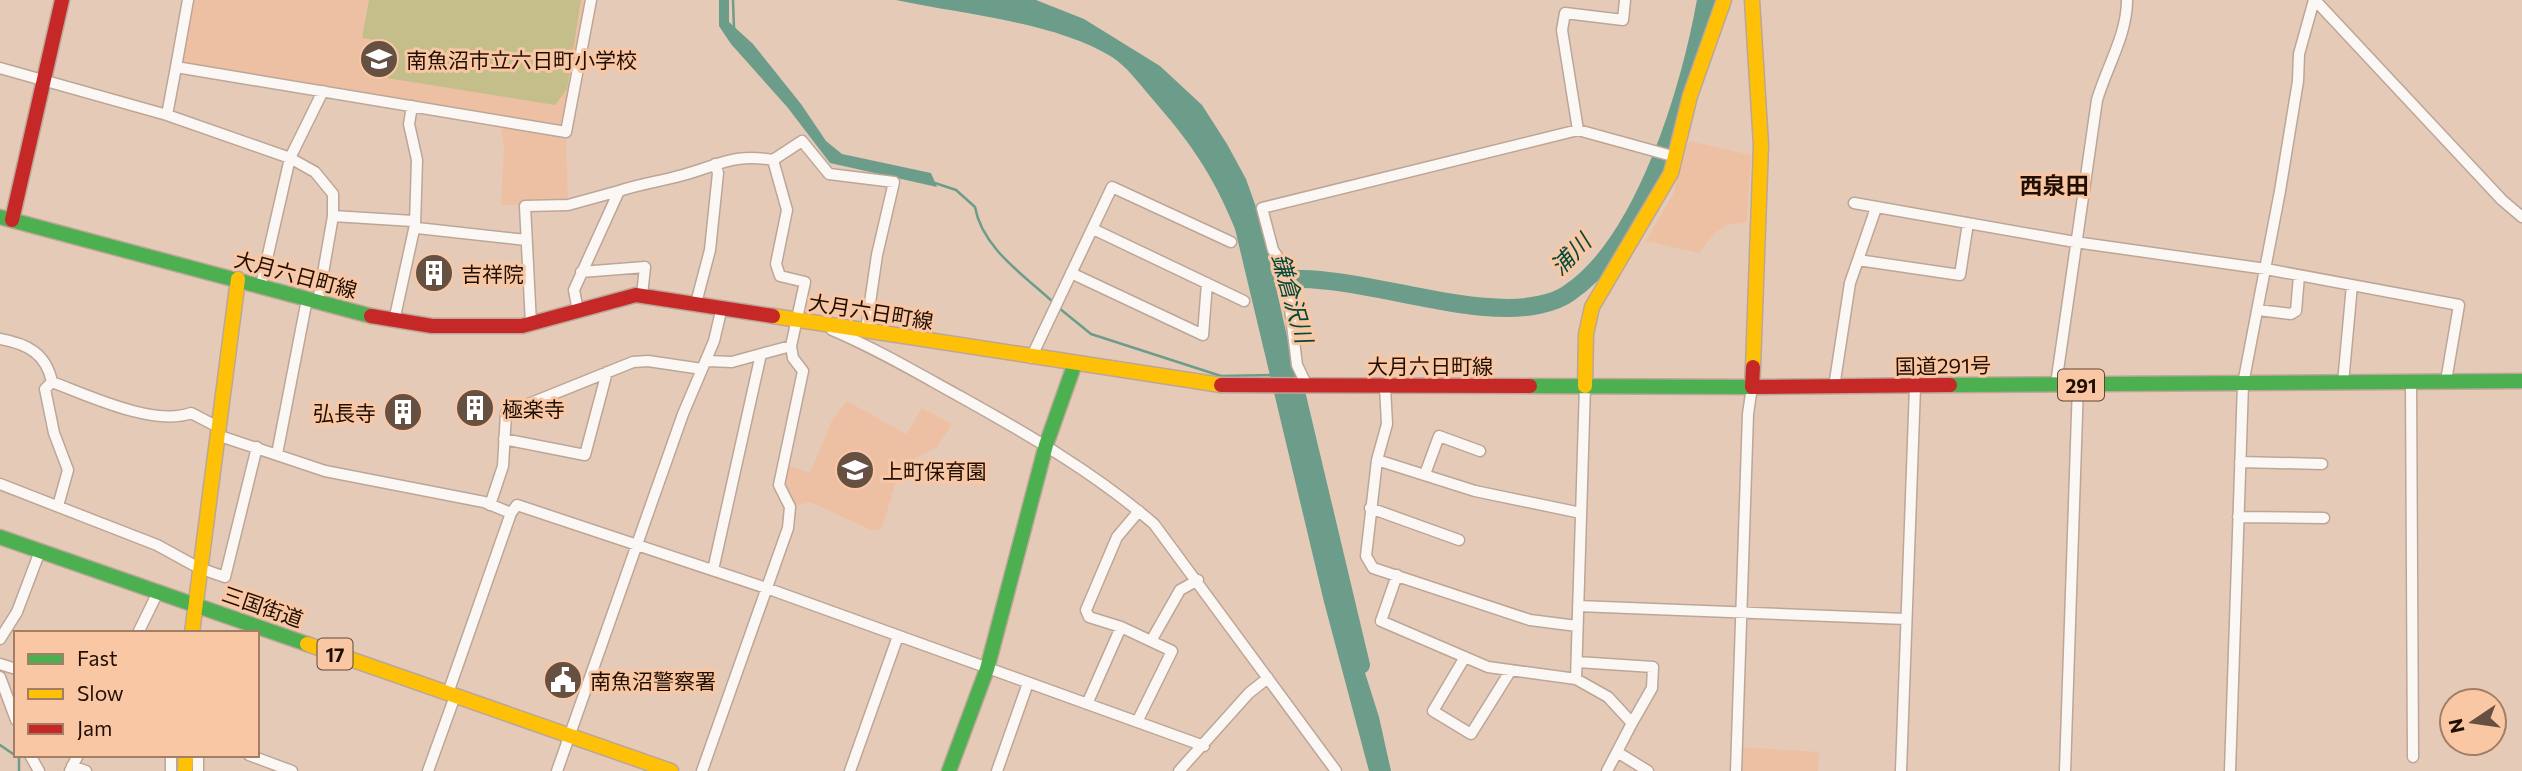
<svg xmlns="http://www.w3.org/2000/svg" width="2522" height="771" font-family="Commissioner,'Noto Sans JP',sans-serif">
<rect width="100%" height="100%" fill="#e6cab8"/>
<path fill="#edc0a3" d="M188 0H591L566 132 568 205H501L504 146 500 121 176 67Z
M1689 141 1751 155 1747 222 1727 225 1715 233 1699 253 1646 241 1673 194Z
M847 401 906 434 922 408 952 424 937 447 901 466 881 530H871L810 502 795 506 784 484 788 465 810 473 831 422Z
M1737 747 1819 752 1818 771H1736Z"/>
<path fill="#c4be8b" d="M369 0H581L567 89 555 105 368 75 374 40 362 38Z"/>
<path fill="#6c9d8a" d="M719 0H729V22L753 44 801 104 826 141 842 154 931 173 937 187 830 163 788 108 731 44 719 26Z
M896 0H1036L1084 19 1160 66 1202 105 1227 144 1246 179 1261 221 1291 354 1295 409 1341 597 1379 717 1391 771H1369L1324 602 1235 229C1212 172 1189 141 1149 95 1138 82 1126 66 1112 57 1055 22 961 14 896 0Z"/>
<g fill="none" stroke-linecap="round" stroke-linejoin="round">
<path stroke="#6c9d8a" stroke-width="2.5" d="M733 0 734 28
M935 183 956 190 975 207C982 248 1025 276 1054 303
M1059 308 1091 334 1221 376 1274 375
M0 745 19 758V771"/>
<path stroke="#6c9d8a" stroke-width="18" d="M1260 281C1339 269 1430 308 1508 308 1527 308 1554 304 1569 293 1645 242 1691 87 1706 0
M1282 353 1292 375 1361 665"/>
<defs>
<path id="street" d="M2315 0 2502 200 2522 217
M176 67 188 0
M0 68 167 115 290 158 315 172 333 194V216L318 302
M167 115 176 67 566 132 591 0
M1578 130 1562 30 1565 13 1623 20 1625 0
M1854 203 2075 242 2266 269 2459 305 2446 381
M333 216 413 221 417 228 526 240
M1093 229 1244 301
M1858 260 1960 275 1968 223
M581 272 645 267 642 295
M1071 273 1203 335 1207 283
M261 285 290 158 323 91
M696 303 710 250 718 173 715 164
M2258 310 2291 314 2296 311 2299 276
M578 311 574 290 619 191C640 184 662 181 683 175 719 165 735 153 773 160
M394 321 415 225 417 160 409 124 412 106
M531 324 525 206 568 205 619 191
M832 330C877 349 919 374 961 397 1029 435 1095 473 1154 524L1336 771
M0 339C27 344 46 353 52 382 87 395 154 427 191 413L218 427
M1031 358 1112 187 1231 242
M707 361 732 362 761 354
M2411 381 2413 757
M52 382 45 389 54 433 68 470 58 506
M2343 383 2352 285
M2056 384 2097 100C2107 66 2127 35 2127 0
M1307 386 1297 365 1285 268 1273 250 1262 208 1578 130 1676 157
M1385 387 1387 424 1377 460 1366 556 1373 568 1530 620 1577 626
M1834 387 1850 283 1876 208
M217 435 325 471 484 502 511 513
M504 439 585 455 607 372
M277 454 307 299
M1377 460 1475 491 1581 513
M2240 462 2322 464
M1425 474 1439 436 1480 451
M0 484 157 545 199 568 225 577 257 447
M490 505 503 466 506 413 633 362 648 361 702 369
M1370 508 1459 540
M2238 517 2324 518
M713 570 761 354 791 346 805 282 780 276 776 264 787 210 773 160 802 141 829 174 894 182 877 255 866 330
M1397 575 1381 621 1488 667 1576 679 1608 697 1632 723 1607 771
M1578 606 1906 619
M138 633 158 592
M0 639 17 612 40 551
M1151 641 1180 590 1198 580
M1465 657 1433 711 1471 734 1511 670
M1577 662 1653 667 1652 688 1632 723
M0 664 16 669
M0 677 16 720
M1576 679 1585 386
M448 693 511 513 517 505 769 589 1204 746
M1087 704 1121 627
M1137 722 1172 651 1121 627 1089 617 1086 610 1117 537 1139 511
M1617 752 1648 771
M30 755 39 771
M249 755 292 771
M72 766 86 771
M70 771 78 755
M171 771V755
M198 771V755
M428 771 455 696
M557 771 683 414 714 341 722 307
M702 771 788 528 790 507 779 485 803 371 793 358 791 346
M850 771 898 636
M997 771 1028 683
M1179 771 1249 693 1268 678
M1736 771 1748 414 1752 387
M1901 771 1915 387
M2065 771 2078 385
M2230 771 2243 384 2280 191 2298 81 2299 54 2314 0"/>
<path id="fast" d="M0 217 371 316
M1950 385 2522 381
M1530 386 1752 387
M0 537 307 644
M949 771 987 669 1046 445 1074 366"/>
<path id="slow" d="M1752 0 1761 145 1753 367
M773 316 1221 385
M1585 386 1586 334 1592 307 1671 173 1690 96 1724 0
M192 633 238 279
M307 644 671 771
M185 771 186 755"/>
<path id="jam" d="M12 220 62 0
M371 316 432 326H522L636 295 773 316
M1753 367 1752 387 1950 385
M1221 385 1530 386"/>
</defs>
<use href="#street" stroke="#bca697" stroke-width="13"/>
<use href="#fast" stroke="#bca697" stroke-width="17"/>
<use href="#slow" stroke="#bca697" stroke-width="17"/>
<use href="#jam" stroke="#bca697" stroke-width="17"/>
<use href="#street" stroke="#fbf7f4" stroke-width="10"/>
<use href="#fast" stroke="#4caf50" stroke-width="14"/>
<use href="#slow" stroke="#ffc107" stroke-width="14"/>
<use href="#jam" stroke="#c62828" stroke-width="14"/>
</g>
<defs>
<symbol id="school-disc" viewBox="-11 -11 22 22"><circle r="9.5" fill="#655042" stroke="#fac7a4"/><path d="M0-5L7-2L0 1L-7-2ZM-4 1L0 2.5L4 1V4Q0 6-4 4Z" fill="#fff"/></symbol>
<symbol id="building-disc" viewBox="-11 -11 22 22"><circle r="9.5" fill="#655042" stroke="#fac7a4"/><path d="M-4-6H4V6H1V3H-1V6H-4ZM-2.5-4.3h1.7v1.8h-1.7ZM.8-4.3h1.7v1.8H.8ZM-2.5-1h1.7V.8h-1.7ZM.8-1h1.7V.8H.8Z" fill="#fff"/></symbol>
<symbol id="civic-disc" viewBox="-11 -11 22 22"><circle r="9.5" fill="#655042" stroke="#fac7a4"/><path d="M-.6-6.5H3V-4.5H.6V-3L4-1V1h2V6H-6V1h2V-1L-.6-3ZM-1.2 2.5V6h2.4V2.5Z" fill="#fff"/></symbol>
</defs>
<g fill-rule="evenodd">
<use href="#school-disc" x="357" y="37" width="44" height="44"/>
<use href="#building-disc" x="412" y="251" width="44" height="44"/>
<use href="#building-disc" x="453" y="386" width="44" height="44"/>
<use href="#building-disc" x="381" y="390" width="44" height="44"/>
<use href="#school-disc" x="833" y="448" width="44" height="44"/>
<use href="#civic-disc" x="541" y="658" width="44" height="44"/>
</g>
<g text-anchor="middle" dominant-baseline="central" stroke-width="6" stroke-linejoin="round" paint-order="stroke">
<g fill="#fac7a4" stroke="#614633" stroke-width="2">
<rect x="2058" y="369.5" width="46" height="31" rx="5"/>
<rect x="317.5" y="638.5" width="35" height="31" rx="5"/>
</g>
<g font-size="19" font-weight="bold" fill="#200f03">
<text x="2081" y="385">291</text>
<text x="335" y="654">17</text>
</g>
<g font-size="21" fill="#200f03" stroke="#fac7a4" text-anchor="start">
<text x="406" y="59">南魚沼市立六日町小学校</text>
<text x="461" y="273">吉祥院</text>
<text x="502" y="408">極楽寺</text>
<text x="376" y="412" text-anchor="end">弘長寺</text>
<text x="882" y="470">上町保育園</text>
<text x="590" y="680">南魚沼警察署</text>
</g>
<g font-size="21" fill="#200f03" stroke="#fac7a4">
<text transform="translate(296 274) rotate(15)">大月六日町線</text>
<text transform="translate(871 311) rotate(9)">大月六日町線</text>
<text x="1430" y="365">大月六日町線</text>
<text transform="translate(1943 365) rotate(-1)">国道291号</text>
<text transform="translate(263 606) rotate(19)">三国街道</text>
</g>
<g font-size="23" font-weight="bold" fill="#200f03" stroke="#fac7a4">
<text x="2054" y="185">西泉田</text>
</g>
<g font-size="23" font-style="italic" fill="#00493c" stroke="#fac7a4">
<text transform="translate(1570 254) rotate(-46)">浦川</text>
<text transform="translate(1293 298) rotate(74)">鎌倉沢川</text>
</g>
</g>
<rect x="14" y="631" width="245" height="126" fill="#fac7a4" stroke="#a37d64" stroke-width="2"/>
<rect x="28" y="654" width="35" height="10" fill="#4caf50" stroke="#a37d64" stroke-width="2"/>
<text x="77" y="666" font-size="21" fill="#200f03">Fast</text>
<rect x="28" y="689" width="35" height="10" fill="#ffc107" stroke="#a37d64" stroke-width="2"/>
<text x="77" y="701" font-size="21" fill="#200f03">Slow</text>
<rect x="28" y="724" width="35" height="10" fill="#c62828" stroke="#a37d64" stroke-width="2"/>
<text x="77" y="736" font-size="21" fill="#200f03">Jam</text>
<g transform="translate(2473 722) rotate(257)"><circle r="33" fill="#fac7a4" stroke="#a37d64" stroke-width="2"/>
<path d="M0-5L12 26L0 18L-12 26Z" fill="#655042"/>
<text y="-10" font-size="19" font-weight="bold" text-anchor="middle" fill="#200f03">N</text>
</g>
</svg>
